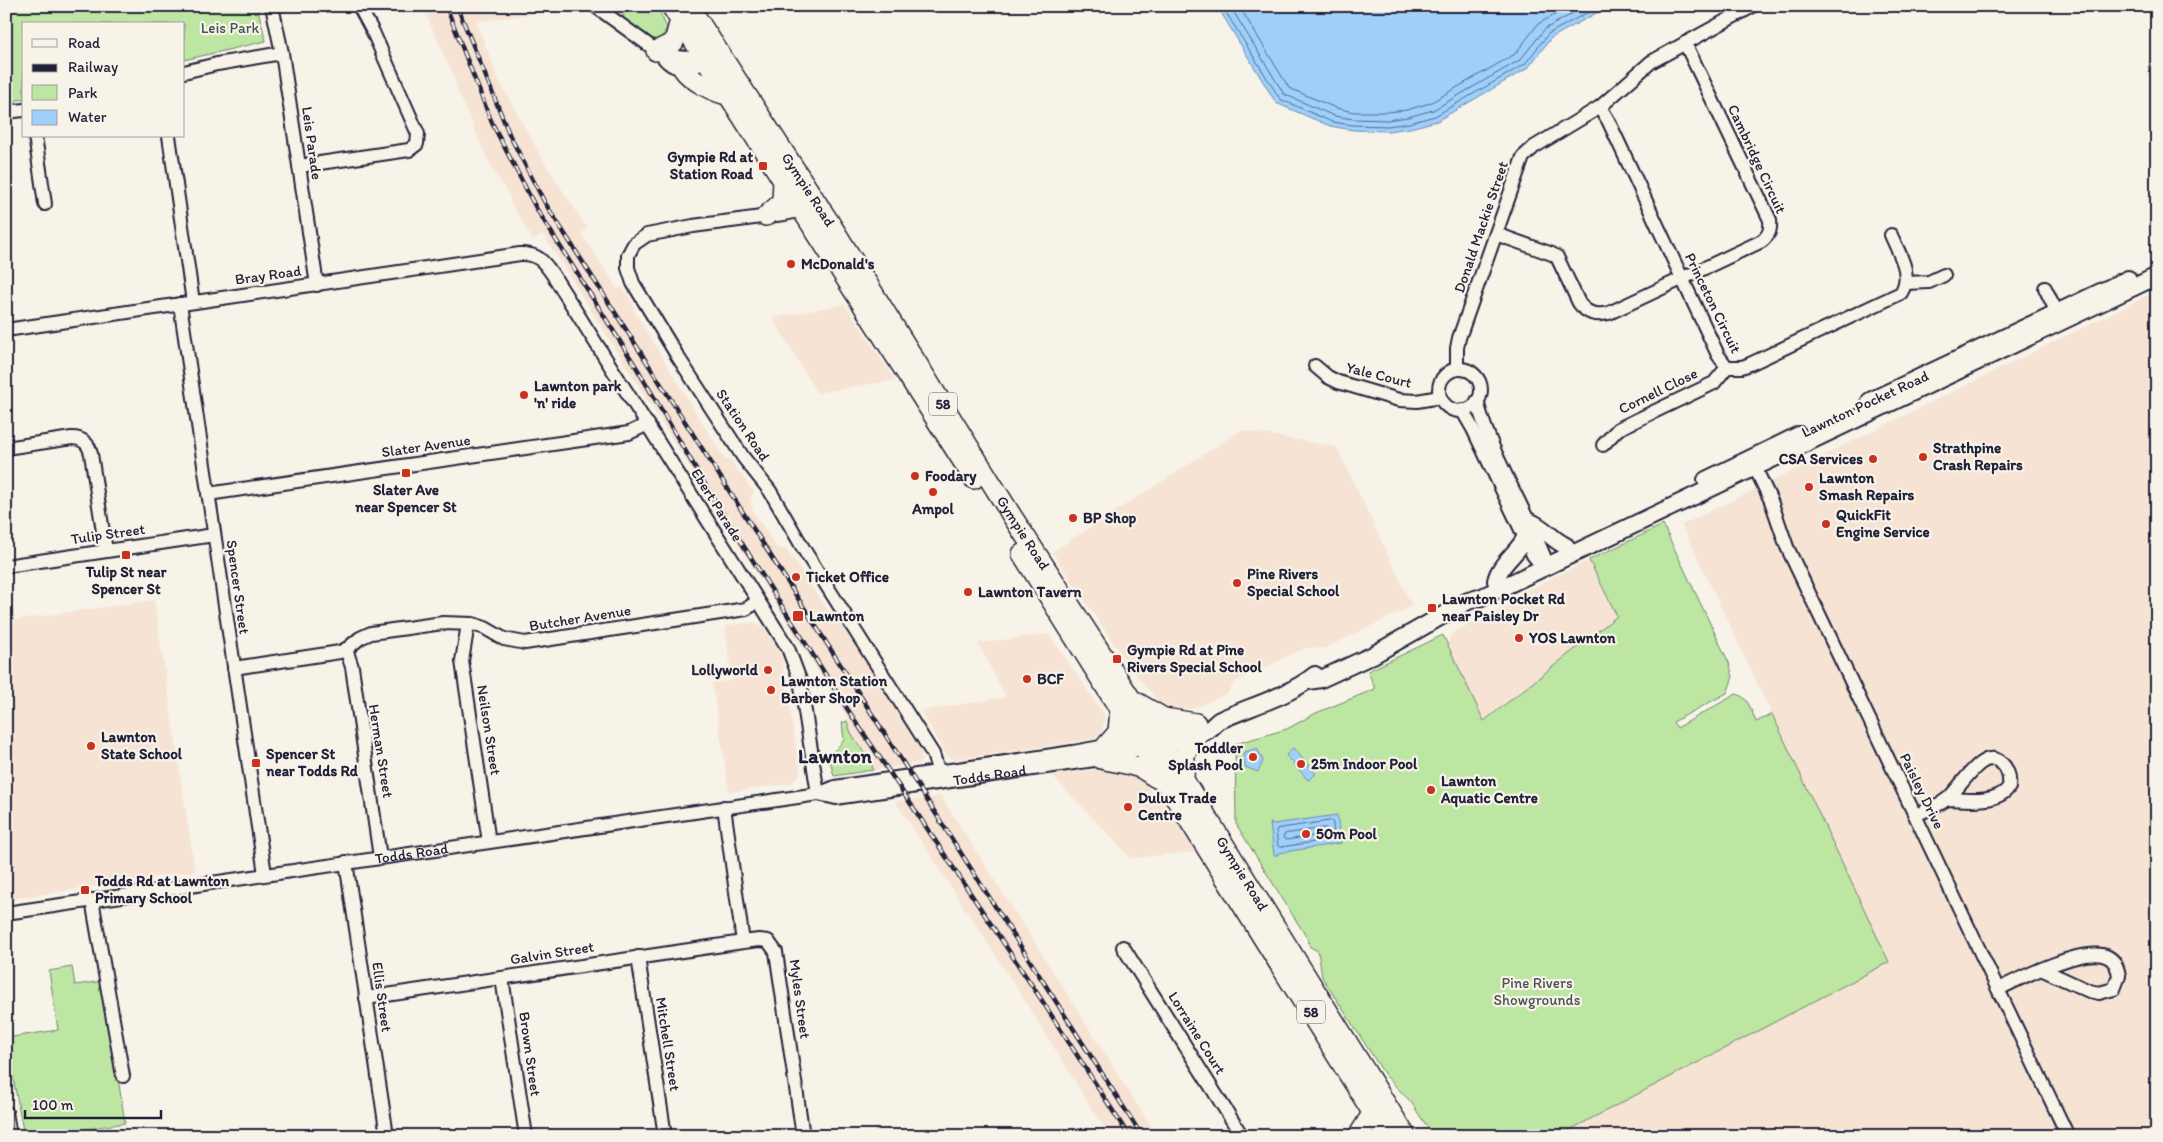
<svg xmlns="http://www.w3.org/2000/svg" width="2163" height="1142" font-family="Itim,sans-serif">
<rect width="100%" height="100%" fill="#f7f3e8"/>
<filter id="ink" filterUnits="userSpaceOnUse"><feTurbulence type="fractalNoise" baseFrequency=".02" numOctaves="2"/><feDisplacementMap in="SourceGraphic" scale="10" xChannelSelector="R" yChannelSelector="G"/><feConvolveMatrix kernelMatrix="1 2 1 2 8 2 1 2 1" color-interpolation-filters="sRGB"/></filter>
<g filter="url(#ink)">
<path fill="#f6e3d4" d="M422 6H543L544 12 476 22 500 83 546 165 587 228 581 233 618 290 622 287 633 304 635 312 724 459H729L754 492 750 499 753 511 777 548 787 550 832 617 839 621 921 750 922 760 919 763 873 770 872 765 851 733 847 717 543 234 533 240 510 202V197L490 165 457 89 455 79Z
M2157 291V1136H1558L1889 962 1682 525Z
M845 304 895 380 817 393 773 318Z
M1242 430 1337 447 1412 606 1325 648H1305L1236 681 1227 694 1191 709 1171 708 1158 701 1131 669 1052 552Z
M1589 560 1617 616 1484 721 1450 648 1448 642 1451 635 1455 631 1526 597 1524 592Z
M9 579 15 620 154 600 195 871 6 900V621H10L6 598V580Z
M754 622 766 629 776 644 782 658 800 774 792 783 729 792 712 683 732 680 725 626Z
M1049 634 1105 716 1101 735 1094 739 956 759 947 756 921 711 1006 697 978 643Z
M1103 769 1118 771 1143 782 1167 808 1195 852 1131 858 1052 775Z
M940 795 1040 951 1157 1136H1109L1018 990 895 801 934 798Z"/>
<path fill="#bce6a2" stroke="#6f846e" d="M6 6H257L266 41 184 60V24H24V99L6 102Z
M626 6H657L667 28 660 40 649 38 623 18Z
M1663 525 1729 663 1733 677 1727 693 1673 722 1677 728 1736 694C1748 696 1752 712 1756 722L1772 714 1889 962 1558 1136H1433L1411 1102 1385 1075 1322 977 1318 951 1310 947 1307 938 1236 824 1235 744 1287 729 1316 713 1375 689 1368 671 1443 635 1484 721 1617 616 1589 560Z
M847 721 851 733 872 765 873 770 834 776 829 757 844 740 842 723Z
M72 967 75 985 103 981 125 1123 41 1136H24L6 1039V1000L12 1037 58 1030 49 971Z"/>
<path fill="#9ed0fb" stroke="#6c8aae" d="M1217 6H1609L1551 38 1528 68 1437 121 1410 128 1388 131 1353 130 1330 126 1276 103Z
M1257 748 1263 761 1258 772 1245 767 1243 753Z
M1293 748 1316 774 1308 780 1286 755Z
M1337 815 1341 843 1278 853V855H1274L1270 823 1274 824Z"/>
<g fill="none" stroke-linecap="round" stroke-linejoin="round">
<path stroke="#546888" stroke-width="1" d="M1222 6 1280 99 1332 122 1353 125 1388 126 1409 123 1435 116 1525 64 1548 34 1599 6
M1230 6 1284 94 1334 116 1354 119 1387 120 1408 117 1433 110 1520 60 1545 29 1586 6
M1239 6 1289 88 1336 108 1354 112H1387L1407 110 1430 103 1515 54 1538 24 1570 6
M1331 821 1333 823 1334 839 1281 847 1278 846 1276 831 1277 829Z
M1326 828 1328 831 1326 834 1286 840 1283 838 1285 834Z"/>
<defs>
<g id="minor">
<path d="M272 6 282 53 317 285"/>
<path d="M595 6 661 54C674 75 695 69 713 57"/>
<path d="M661 54C678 57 692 61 707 53"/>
<path d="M184 72 217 64 282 53"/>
<path d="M1600 107 1608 120 1718 355 1727 367H1742L1750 364 1901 293C1913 273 1899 254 1891 235"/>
<path d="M6 112 24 110"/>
<path d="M35 136 45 204"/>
<path d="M169 136 193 302"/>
<path d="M299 166 409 150 417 144 418 134 373 32 359 6"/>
<path d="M806 204 794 212 784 214 693 226 647 235 634 244 628 255V268L633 283 678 357 743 457 770 491 806 553 933 754 942 782"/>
<path d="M1496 234 1552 254 1557 257 1579 303C1587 314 1596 316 1609 313L1762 241C1769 235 1771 230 1770 220L1685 43"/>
<path d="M1906 283 1929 282 1944 275"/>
<path d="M2045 288 2061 321"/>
<path d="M180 304 265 874"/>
<path d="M6 330 520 254C538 253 544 262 553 275L788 648 800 680 818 794"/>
<path d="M1315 366 1328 377 1338 382 1399 400 1417 401 1440 397"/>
<path d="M1457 369V348L1459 338 1523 157 1534 147 1600 107 1651 62 1751 7"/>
<circle cx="1460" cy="390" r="21"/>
<path d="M1477 401C1492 459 1527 510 1548 566"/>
<path d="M1462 410 1473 429 1533 555 1544 568"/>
<path d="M1603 445 1618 429 1714 383 1727 367"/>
<path d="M6 448 72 438C82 438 89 443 91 454L106 551"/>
<path d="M1751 459 1771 501 1787 547 2068 1136"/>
<path d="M208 494 629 433 648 424"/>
<path d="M6 566 214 535"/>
<path d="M468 624 462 661 489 842"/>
<path d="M346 649 352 667 380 857"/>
<path d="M234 668 340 652 348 648 360 638 371 633 443 623 473 624 485 628 504 639 525 643 746 609 758 601"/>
<path id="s1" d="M818 794 836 798 842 797 1101 759 1144 748"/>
<path d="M724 807 743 942"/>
<path d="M1916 815C1926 810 1938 806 1947 799 1960 790 1981 747 2000 762 2008 768 2010 778 2009 787 1998 804 1966 800 1948 799"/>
<path d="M346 862 387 1136"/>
<path d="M92 900 123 1076"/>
<path id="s2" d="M6 913 818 794 835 787 1073 752 1139 740"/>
<path d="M1123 947 1242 1136"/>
<path d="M638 957 665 1136"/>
<path d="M502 978 526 1136"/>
<path d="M1999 989C2020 978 2086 945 2108 957 2116 961 2118 969 2119 976L2114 989 2099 993 2089 991 2041 969"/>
<path d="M366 998 743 942 759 940 768 941 776 952 803 1136"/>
<path d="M6 1112 10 1136"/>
</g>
<path id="major" d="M1870 401 2128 279
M1706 480 1799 435
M1530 522C1543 526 1552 540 1566 546
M1496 581C1499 564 1517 554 1525 538
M1308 681 1321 679 1373 655 1468 601 1482 597 2157 276
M1143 739 1197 723
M1149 747C1169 744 1191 740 1208 730 1213 727 1216 722 1220 720 1251 706 1289 696 1315 675"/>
<g id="highway">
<path d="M671 6 974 479"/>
<path id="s3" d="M689 6 830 223 1012 516 1184 780 1406 1136"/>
<path d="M656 51 674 42 680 20"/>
<path d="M683 69C690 80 715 93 728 95"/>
<path d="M766 216 782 202 783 179"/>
<path d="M1022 554 1387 1136"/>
<path d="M1138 703 1164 718 1196 723"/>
<path d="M1105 747 1118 732 1120 709"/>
<path d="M1101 759C1114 762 1127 763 1140 768 1149 772 1154 779 1164 781"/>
<path d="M1184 780 1185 754 1198 734"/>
<path d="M1358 1136 1373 1112"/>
</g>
</defs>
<use href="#minor" stroke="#22223b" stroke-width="16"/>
<use href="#major" stroke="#22223b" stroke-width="20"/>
<use href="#highway" stroke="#22223b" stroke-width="22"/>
<use href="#minor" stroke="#f7f3e8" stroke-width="12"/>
<use href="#major" stroke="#f7f3e8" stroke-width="16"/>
<use href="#highway" stroke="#f7f3e8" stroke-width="19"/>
<defs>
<path id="rail" d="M446 6 492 123 536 208 638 370 710 493 848 710 1041 999 1129 1136
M457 6 510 136 545 203 1142 1136"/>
</defs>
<use href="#rail" stroke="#22223b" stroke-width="4.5"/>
<use href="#rail" stroke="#f7f3e8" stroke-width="2.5" stroke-dasharray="8" stroke-linecap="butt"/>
</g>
</g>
<g fill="#c8321e" stroke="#f7f3e8" stroke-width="2">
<rect x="758" y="161" width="10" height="10" rx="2.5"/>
<circle cx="791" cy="264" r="5"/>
<circle cx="524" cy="395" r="5"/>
<circle cx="1923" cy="457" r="5"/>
<circle cx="1873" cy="459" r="5"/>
<rect x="401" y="468" width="10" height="10" rx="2.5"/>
<circle cx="915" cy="476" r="5"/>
<circle cx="1809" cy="487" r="5"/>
<circle cx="933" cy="492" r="5"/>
<circle cx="1073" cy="518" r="5"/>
<circle cx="1826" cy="524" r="5"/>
<rect x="121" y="550" width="10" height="10" rx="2.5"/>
<circle cx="796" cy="577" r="5"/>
<circle cx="1237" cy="583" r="5"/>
<circle cx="968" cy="592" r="5"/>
<rect x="1427" y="603" width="10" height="10" rx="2.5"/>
<rect x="792" y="610" width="12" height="12" rx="2.5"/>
<circle cx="1519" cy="638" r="5"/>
<rect x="1112" y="654" width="10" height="10" rx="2.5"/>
<circle cx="768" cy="670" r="5"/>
<circle cx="1027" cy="679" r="5"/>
<circle cx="771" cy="690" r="5"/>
<circle cx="91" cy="746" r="5"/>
<circle cx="1253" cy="757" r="5"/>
<rect x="251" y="758" width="10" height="10" rx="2.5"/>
<circle cx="1301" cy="764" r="5"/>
<circle cx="1431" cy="790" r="5"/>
<circle cx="1128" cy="807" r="5"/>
<circle cx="1306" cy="834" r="5"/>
<rect x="80" y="885" width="10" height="10" rx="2.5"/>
</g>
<g text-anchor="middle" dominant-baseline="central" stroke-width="4.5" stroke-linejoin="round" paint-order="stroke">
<g fill="#f7f3e8" stroke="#62616f" stroke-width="1">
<rect x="929" y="392.5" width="28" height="23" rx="4"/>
<rect x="1297" y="1000.5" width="28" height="23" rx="4"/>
</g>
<g font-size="14" font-weight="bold" fill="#22223b">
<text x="943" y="404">58</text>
<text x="1311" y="1012">58</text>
</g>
<g font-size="15" fill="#485355" stroke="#f7f3e8">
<text x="230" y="28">Leis Park</text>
<text x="1537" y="983">Pine Rivers<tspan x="1537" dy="17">Showgrounds</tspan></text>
</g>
<g font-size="15" fill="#22223b" stroke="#f7f3e8">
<text transform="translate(312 143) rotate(82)">Leis Parade</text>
<text transform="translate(1757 159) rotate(65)">Cambridge Circuit</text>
<text stroke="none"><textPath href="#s3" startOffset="219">Gympie Road</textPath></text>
<text transform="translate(1481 227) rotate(-71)">Donald Mackie Street</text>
<text transform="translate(268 275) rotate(-8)">Bray Road</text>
<text transform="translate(1713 303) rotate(64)">Princeton Circuit</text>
<text transform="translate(1379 375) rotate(14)">Yale Court</text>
<text transform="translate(1658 391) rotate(-26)">Cornell Close</text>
<text transform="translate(1865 404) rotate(-25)">Lawnton Pocket Road</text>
<text transform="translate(743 425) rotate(56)">Station Road</text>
<text transform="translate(426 446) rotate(-8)">Slater Avenue</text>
<text transform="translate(717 505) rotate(58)">Ebert Parade</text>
<text stroke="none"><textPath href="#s3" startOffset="624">Gympie Road</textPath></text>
<text transform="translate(108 534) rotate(-8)">Tulip Street</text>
<text transform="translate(238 587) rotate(82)">Spencer Street</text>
<text transform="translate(580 618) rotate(-9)">Butcher Avenue</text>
<text transform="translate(489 730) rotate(81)">Neilson Street</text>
<text transform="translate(381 751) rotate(81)">Herman Street</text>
<text stroke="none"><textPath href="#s1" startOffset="174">Todds Road</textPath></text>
<text transform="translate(1922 791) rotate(64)">Paisley Drive</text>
<text stroke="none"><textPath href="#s2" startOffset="410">Todds Road</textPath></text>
<text stroke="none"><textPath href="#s3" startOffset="1029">Gympie Road</textPath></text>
<text transform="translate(552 953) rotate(-9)">Galvin Street</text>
<text transform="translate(382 997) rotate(82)">Ellis Street</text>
<text transform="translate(800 999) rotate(82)">Myles Street</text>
<text transform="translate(1197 1033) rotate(58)">Lorraine Court</text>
<text transform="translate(668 1044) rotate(81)">Mitchell Street</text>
<text transform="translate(530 1054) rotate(82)">Brown Street</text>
</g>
<g font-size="15" font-weight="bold" fill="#22223b" stroke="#f7f3e8" text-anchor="start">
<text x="753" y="157" text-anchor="end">Gympie Rd at<tspan x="753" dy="17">Station Road</tspan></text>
<text x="801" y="264">McDonald's</text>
<text x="534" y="386">Lawnton park<tspan x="534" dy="17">'n' ride</tspan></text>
<text x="1933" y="448">Strathpine<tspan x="1933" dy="17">Crash Repairs</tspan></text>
<text x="1863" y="459" text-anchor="end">CSA Services</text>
<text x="925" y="476">Foodary</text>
<text x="1819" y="478">Lawnton<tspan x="1819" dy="17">Smash Repairs</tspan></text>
<text x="406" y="490" text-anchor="middle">Slater Ave<tspan x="406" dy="17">near Spencer St</tspan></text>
<text x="933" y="509" text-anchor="middle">Ampol</text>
<text x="1836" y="515">QuickFit<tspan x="1836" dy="17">Engine Service</tspan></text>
<text x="1083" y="518">BP Shop</text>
<text x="126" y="572" text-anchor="middle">Tulip St near<tspan x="126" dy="17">Spencer St</tspan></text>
<text x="1247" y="574">Pine Rivers<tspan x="1247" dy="17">Special School</tspan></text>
<text x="806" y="577">Ticket Office</text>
<text x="978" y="592">Lawnton Tavern</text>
<text x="1442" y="599">Lawnton Pocket Rd<tspan x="1442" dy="17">near Paisley Dr</tspan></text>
<text x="809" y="616">Lawnton</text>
<text x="1529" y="638">YOS Lawnton</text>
<text x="1127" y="650">Gympie Rd at Pine<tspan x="1127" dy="17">Rivers Special School</tspan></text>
<text x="758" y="670" text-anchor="end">Lollyworld</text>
<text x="1037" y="679">BCF</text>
<text x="781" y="681">Lawnton Station<tspan x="781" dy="17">Barber Shop</tspan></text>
<text x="101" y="737">Lawnton<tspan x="101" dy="17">State School</tspan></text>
<text x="1243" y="748" text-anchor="end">Toddler<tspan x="1243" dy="17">Splash Pool</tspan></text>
<text x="266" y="754">Spencer St<tspan x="266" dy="17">near Todds Rd</tspan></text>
<text x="1311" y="764">25m Indoor Pool</text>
<text x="1441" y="781">Lawnton<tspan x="1441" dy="17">Aquatic Centre</tspan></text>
<text x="1138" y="798">Dulux Trade<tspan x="1138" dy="17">Centre</tspan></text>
<text x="1316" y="834">50m Pool</text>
<text x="95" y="881">Todds Rd at Lawnton<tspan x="95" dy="17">Primary School</tspan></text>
</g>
<g font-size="20" font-weight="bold" fill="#22223b" stroke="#f7f3e8">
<text x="835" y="756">Lawnton</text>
</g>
</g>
<rect width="2163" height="1142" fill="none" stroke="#f7f3e8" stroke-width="25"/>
<rect x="12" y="12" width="2138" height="1117" fill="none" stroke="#22223b" stroke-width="2" filter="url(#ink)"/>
<rect x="22" y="22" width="162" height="115" fill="#f7f3e8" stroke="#a29fa3"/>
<rect x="32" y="39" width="25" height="8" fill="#f7f3e8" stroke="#a29fa3"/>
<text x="68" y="48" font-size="15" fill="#22223b">Road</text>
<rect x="32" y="64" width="25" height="8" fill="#22223b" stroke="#a29fa3"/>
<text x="68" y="72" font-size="15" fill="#22223b">Railway</text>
<rect x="32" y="85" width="25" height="15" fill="#bce6a2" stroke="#a29fa3"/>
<text x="68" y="98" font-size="15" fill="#22223b">Park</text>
<rect x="32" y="110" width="25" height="15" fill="#9ed0fb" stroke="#a29fa3"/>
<text x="68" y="122" font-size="15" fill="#22223b">Water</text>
<path d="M25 1110v8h136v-8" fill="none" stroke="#22223b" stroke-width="2.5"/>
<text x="32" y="1110" font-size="15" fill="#22223b" stroke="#f7f3e8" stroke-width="4" paint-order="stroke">100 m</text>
</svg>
